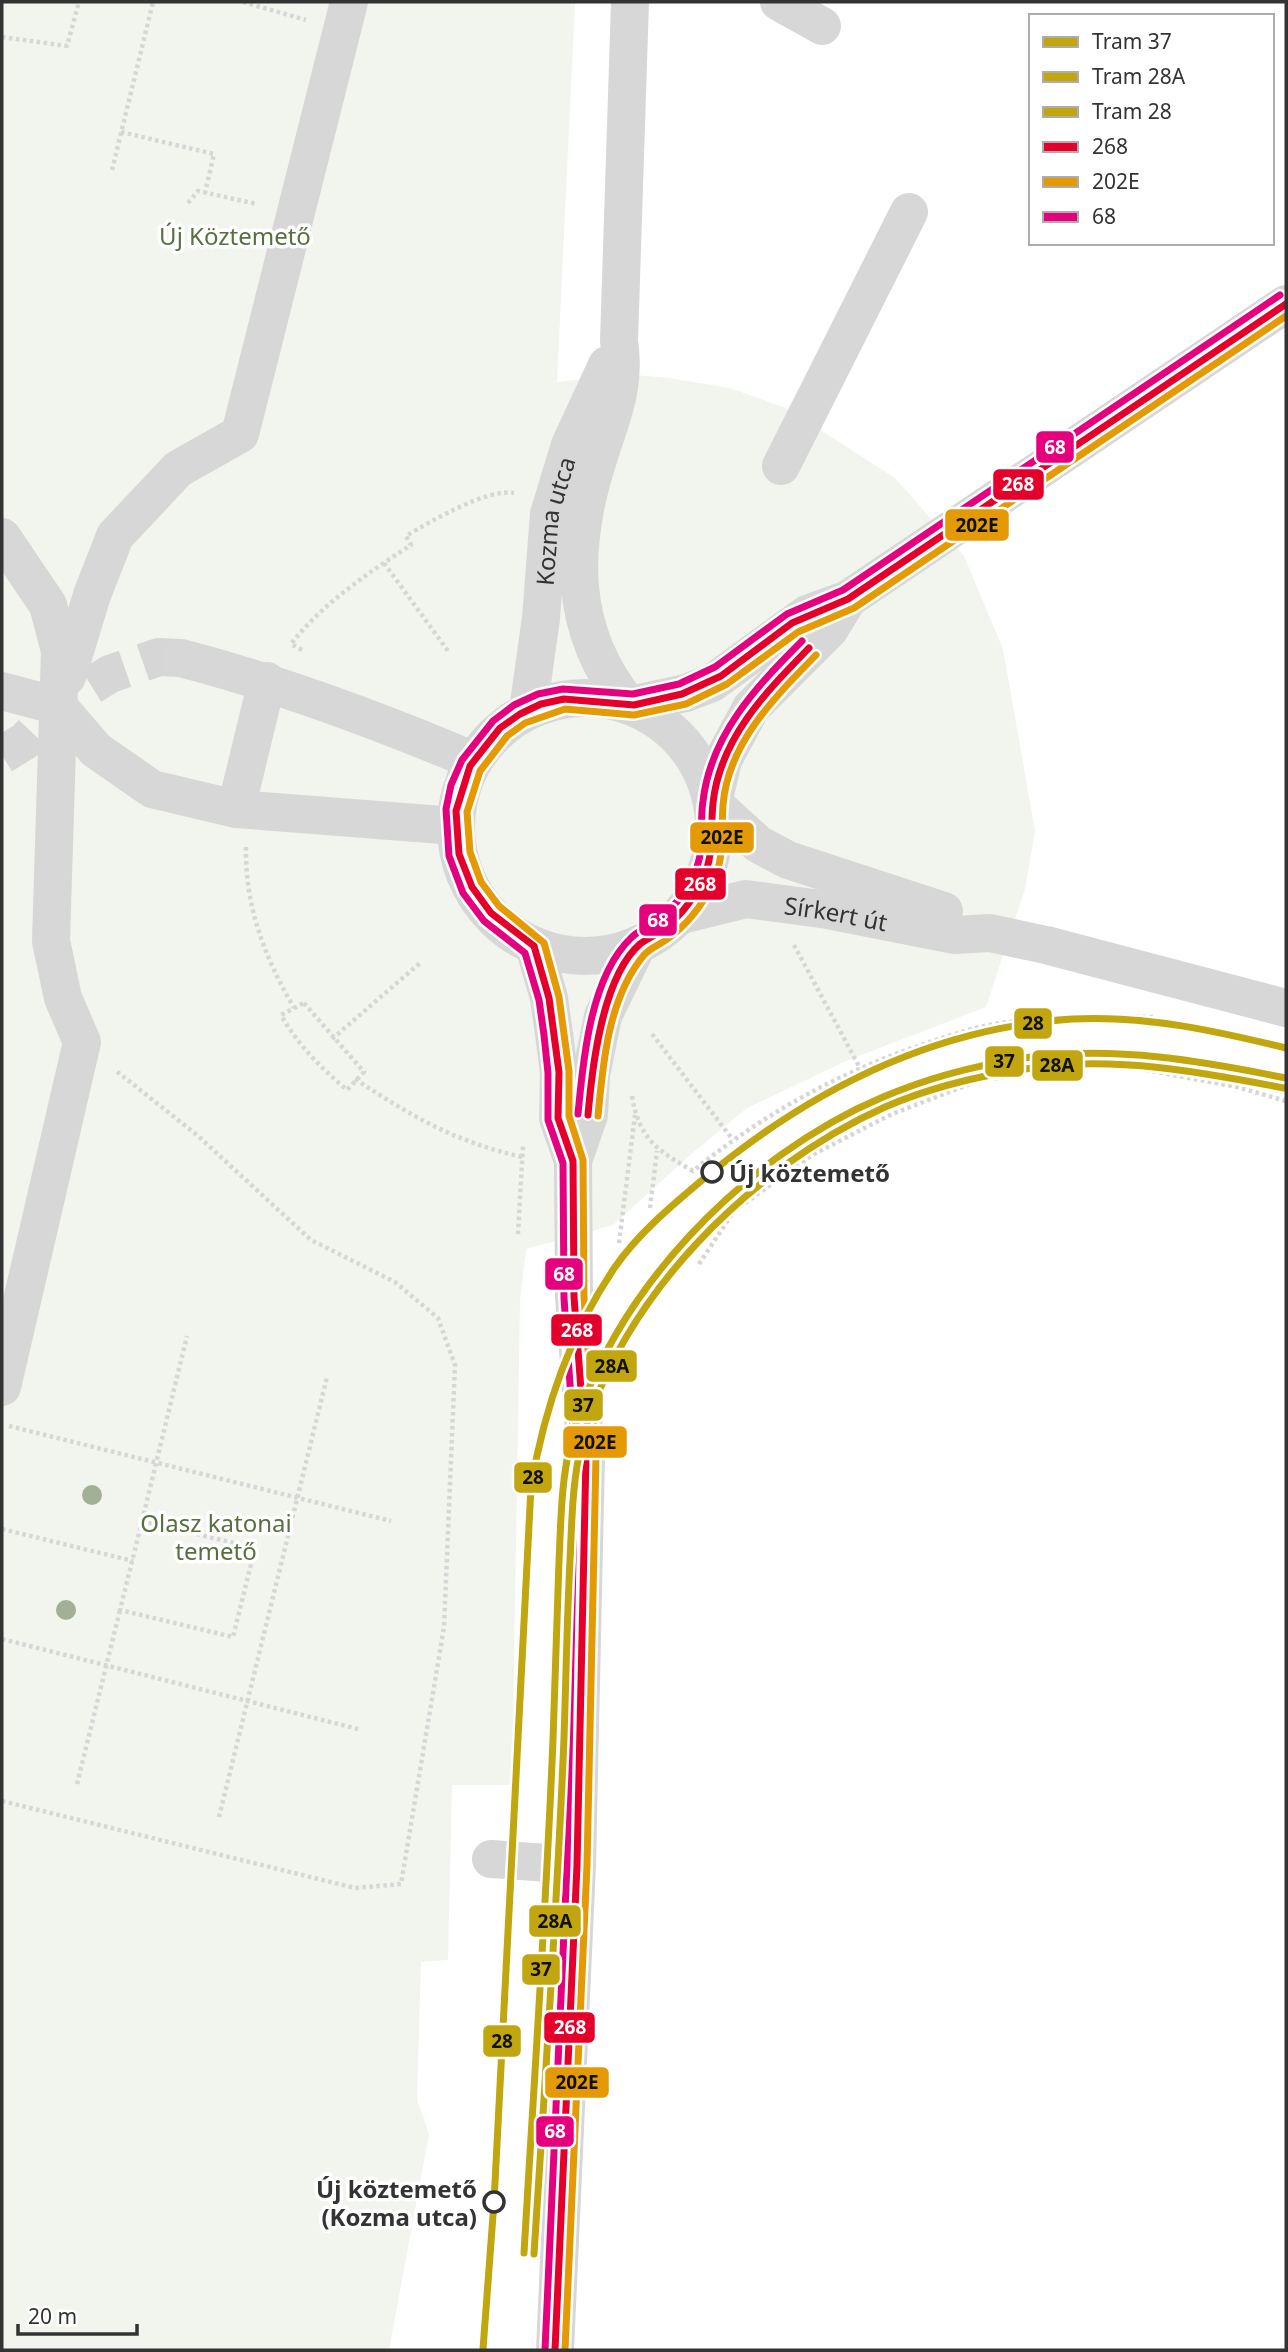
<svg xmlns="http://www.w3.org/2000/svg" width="1288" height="2352" font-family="'Noto Sans',sans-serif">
<rect width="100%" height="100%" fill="#fff"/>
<path fill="#f1f5ed" d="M2 2H575L557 382 625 374 669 378 730 388 788 409 895 478 964 556 1003 649 1035 831 1025 889 986 1007 846 1061 747 1108 689 1156 613 1225 526 1249 520 1301 512 1785H452L448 1960 421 1962 417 2099 429 2134 389 2350H2Z"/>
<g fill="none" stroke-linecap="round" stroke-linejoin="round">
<path stroke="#d6d6d6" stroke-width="38" stroke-dasharray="38 19" stroke-linecap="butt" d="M2 755 25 741 58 706 110 674 159 657 181 658"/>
<path stroke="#d6d6d6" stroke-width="4.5" stroke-dasharray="3.5 3.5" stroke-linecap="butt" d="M243 2 306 20
M2 37 67 46 79 2
M121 132 214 154 205 193
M112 170 153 2
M188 203 198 191 257 204
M384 563 448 651
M302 650 291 644C323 603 368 573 411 545L406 536C431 521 488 488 514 493
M2 736 18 740
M246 847C245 906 264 956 294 1008
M794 945 860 1068
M304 1003 364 1072 347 1090C321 1068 298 1045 281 1015Z
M652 1034 733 1140
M332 1039 420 963
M355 1079C413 1117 453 1141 522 1157
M632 1096C639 1139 658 1151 693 1171 761 1116 832 1076 915 1047 945 1037 975 1026 1007 1022 1056 1015 1107 1016 1156 1017
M650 1208 657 1151
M518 1234 523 1145
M619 1243 635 1115
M699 1264 734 1211 814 1154 892 1114 975 1082 1044 1070 1114 1064 1237 1087 1286 1101
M9 1426 391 1521
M142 1521 255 1548 233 1637 120 1610Z
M142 1521 187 1336
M2 1529 133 1561
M2 1639 358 1729
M77 1784 120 1610
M2 1801 355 1888 401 1884 444 1627 455 1365 438 1318 395 1282 311 1240 197 1135 115 1070
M219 1817 327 1377"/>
<g stroke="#d7d7d7" stroke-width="38">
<path d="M779 2 822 26"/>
<path d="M781 466 909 212"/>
<path d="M2 537 48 605 60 651 51 941 63 998 82 1042 2 1387"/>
<path d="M181 658C281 684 377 720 472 760"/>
<path d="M67 677 92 595 115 536 178 469 240 434 349 2"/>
<path d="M2 691 58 706 96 750 152 789 236 809 455 826"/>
<circle cx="585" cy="827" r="129"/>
<path d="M629 705 686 693 712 683 807 614 848 599 1286 304"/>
<path d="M629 705C567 630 570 545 599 456 612 415 626 386 619 341L630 2"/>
<path id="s1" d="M528 711 541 618 549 514 570 445 607 365"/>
<path d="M713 803 758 844 788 860 944 911"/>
<path d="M713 803 723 760 751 708 829 630 848 599"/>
<path d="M236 809 267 681"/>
<path id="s2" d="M681 915 746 899 828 910 955 935 990 933 1046 945 1286 1008"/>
<path d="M534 946 549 998 554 1034 559 1072 558 1118 573 1161"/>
<path d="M491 1859 577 1865"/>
<path d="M555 2350 577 1865 586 1456 574 1297 573 1161 589 1115 591 1075 603 1016 637 946"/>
</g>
<defs>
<path id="bus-1" d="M588 1115C592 1068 602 977 640 944 645 940 652 937 658 933 677 920 692 902 702 881 715 854 710 831 713 803 720 738 766 692 809 648
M555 2350 577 1865 586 1456 574 1297 573 1161 558 1118 559 1072 549 998 534 946 491 913 472 887 459 854 456 811 470 766 500 728 520 714 541 704 564 699 634 705 682 694 721 676 792 623 848 599 1286 304"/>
<path id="bus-2" d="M598 1116C603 1063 608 998 644 955 650 948 659 945 666 940 687 925 702 906 713 883 725 856 721 833 723 805 728 743 775 697 816 655
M565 2350 587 1865 596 1456 584 1297 583 1160 569 1116V1071L559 997 544 943 499 906 481 882 470 852 467 812 480 771 507 736 525 723 565 709 634 715 686 704 727 684 798 632 854 608 1286 316"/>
<path id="bus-3" d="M578 1114C583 1061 590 977 631 938 638 931 646 928 654 923 671 911 685 894 694 874 706 849 699 827 703 801 711 734 756 687 802 641
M545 2350 567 1865 575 1456 564 1298 563 1163 548 1120V1073L544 1035 539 1000 525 953 484 921 463 893 449 856 446 809 451 785 462 760 493 721 514 705 538 694 563 689 633 694 679 684 715 667 787 614 843 590 1280 295"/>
</defs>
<use href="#bus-1" stroke="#fff" stroke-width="12"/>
<use href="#bus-2" stroke="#fff" stroke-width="12"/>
<use href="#bus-3" stroke="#fff" stroke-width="12"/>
<use href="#bus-1" stroke="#e4002b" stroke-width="7"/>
<use href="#bus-2" stroke="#e39a05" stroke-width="7"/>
<use href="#bus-3" stroke="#e5007d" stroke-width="7"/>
<defs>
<path id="tram-1" d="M524 2253C534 2082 546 1911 553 1740 555 1680 557 1620 559 1561 561 1521 561 1480 571 1442 608 1295 745 1155 883 1097 930 1077 981 1064 1031 1057 1117 1046 1202 1061 1286 1078"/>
<path id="tram-2" d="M534 2254C545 2082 557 1910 564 1738 566 1679 567 1619 570 1560 572 1521 572 1481 582 1442 619 1298 751 1167 885 1107 931 1087 982 1075 1032 1068 1116 1056 1201 1072 1284 1088"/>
<path id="tram-3" d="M483 2349 494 2202 531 1487C544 1409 570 1333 615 1267 638 1234 670 1207 701 1181 807 1092 932 1028 1072 1019 1145 1015 1216 1031 1286 1048"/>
</defs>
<use href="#tram-1" stroke="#fff" stroke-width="12"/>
<use href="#tram-2" stroke="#fff" stroke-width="12"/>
<use href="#tram-3" stroke="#fff" stroke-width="12"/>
<use href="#tram-1" stroke="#c2a60f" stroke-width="7"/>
<use href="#tram-2" stroke="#c2a60f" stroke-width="7"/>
<use href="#tram-3" stroke="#c2a60f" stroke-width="7"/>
</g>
<g fill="#a2b095">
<circle cx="92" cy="1495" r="10"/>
<circle cx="66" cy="1610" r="10"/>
</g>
<g fill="#fff" stroke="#333" stroke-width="3.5">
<circle cx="712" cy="1172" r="10"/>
<circle cx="494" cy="2202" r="10"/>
</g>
<g text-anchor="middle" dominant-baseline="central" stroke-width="7" stroke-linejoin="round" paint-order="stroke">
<g font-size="24" fill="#56703f" stroke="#fff">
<text x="235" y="235">Új Köztemető</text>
<text x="216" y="1522">Olasz katonai<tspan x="216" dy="28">temető</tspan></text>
</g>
<g font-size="24" fill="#333" stroke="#fff">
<text stroke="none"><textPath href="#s1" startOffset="192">Kozma utca</textPath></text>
<text stroke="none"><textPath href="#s2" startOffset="158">Sírkert út</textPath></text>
</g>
<g font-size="24" font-weight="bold" fill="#333" stroke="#fff" text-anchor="start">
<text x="729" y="1172">Új köztemető</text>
<text x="477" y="2188" text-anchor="end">Új köztemető<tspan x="477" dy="28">(Kozma utca)</tspan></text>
</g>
</g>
<g stroke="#fff" stroke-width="2.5">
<rect x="1035" y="430" width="40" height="34" rx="7" fill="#e5007d"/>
<rect x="992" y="468" width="53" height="33" rx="7" fill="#e4002b"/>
<rect x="944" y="508" width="66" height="34" rx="7" fill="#e39a05"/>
<rect x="689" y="821" width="66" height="33" rx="7" fill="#e39a05"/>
<rect x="674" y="867" width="53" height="34" rx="7" fill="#e4002b"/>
<rect x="638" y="903" width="40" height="34" rx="7" fill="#e5007d"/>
<rect x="1013" y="1007" width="40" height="33" rx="7" fill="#c2a60f"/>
<rect x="984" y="1045" width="41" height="33" rx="7" fill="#c2a60f"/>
<rect x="1031" y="1049" width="53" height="33" rx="7" fill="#c2a60f"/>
<rect x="544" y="1257" width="40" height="34" rx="7" fill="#e5007d"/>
<rect x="550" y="1313" width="53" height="34" rx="7" fill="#e4002b"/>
<rect x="585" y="1349" width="53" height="34" rx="7" fill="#c2a60f"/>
<rect x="563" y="1388" width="41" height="34" rx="7" fill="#c2a60f"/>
<rect x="562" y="1425" width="66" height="34" rx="7" fill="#e39a05"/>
<rect x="513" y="1461" width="40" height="33" rx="7" fill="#c2a60f"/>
<rect x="528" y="1904" width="54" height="34" rx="7" fill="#c2a60f"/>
<rect x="521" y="1953" width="40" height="33" rx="7" fill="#c2a60f"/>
<rect x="543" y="2011" width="53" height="33" rx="7" fill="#e4002b"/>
<rect x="482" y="2024" width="40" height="34" rx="7" fill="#c2a60f"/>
<rect x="544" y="2066" width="66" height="33" rx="7" fill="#e39a05"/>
<rect x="535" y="2115" width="40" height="33" rx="7" fill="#e5007d"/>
</g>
<g font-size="19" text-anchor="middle" font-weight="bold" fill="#fff">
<text x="1055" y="454">68</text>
<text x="1018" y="491">268</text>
<text x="700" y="891">268</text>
<text x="658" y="927">68</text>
<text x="564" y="1281">68</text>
<text x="577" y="1337">268</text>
<text x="570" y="2034">268</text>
<text x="555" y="2138">68</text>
</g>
<g font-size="19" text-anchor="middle" font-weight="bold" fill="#111">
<text x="977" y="532">202E</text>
<text x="722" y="844">202E</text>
<text x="1033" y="1030">28</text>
<text x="1004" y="1068">37</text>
<text x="1057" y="1072">28A</text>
<text x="612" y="1373">28A</text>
<text x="583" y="1412">37</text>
<text x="595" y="1449">202E</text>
<text x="533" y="1484">28</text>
<text x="555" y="1928">28A</text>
<text x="541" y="1976">37</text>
<text x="502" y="2048">28</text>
<text x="577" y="2089">202E</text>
</g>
<rect width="1288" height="2352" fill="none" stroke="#333333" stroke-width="7"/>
<rect x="1029" y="14" width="245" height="231" fill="#ffffff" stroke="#adadad" stroke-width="2"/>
<rect x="1043" y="37" width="35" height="10" fill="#c2a60f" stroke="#adadad" stroke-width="2"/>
<text x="1092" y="49" font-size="21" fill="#333333">Tram 37</text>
<rect x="1043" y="72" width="35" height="10" fill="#c2a60f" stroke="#adadad" stroke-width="2"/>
<text x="1092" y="84" font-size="21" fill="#333333">Tram 28A</text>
<rect x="1043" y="107" width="35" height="10" fill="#c2a60f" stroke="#adadad" stroke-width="2"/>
<text x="1092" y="119" font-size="21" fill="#333333">Tram 28</text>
<rect x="1043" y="142" width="35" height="10" fill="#e4002b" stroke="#adadad" stroke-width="2"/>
<text x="1092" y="154" font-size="21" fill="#333333">268</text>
<rect x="1043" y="177" width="35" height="10" fill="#e39a05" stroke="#adadad" stroke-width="2"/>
<text x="1092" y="189" font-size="21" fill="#333333">202E</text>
<rect x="1043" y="212" width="35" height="10" fill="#e5007d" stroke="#adadad" stroke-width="2"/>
<text x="1092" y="224" font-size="21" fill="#333333">68</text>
<path d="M18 2324v10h119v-10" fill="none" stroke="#333333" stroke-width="3.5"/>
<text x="28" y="2324" font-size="21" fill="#333333" stroke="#ffffff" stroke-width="5" paint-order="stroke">20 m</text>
</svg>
